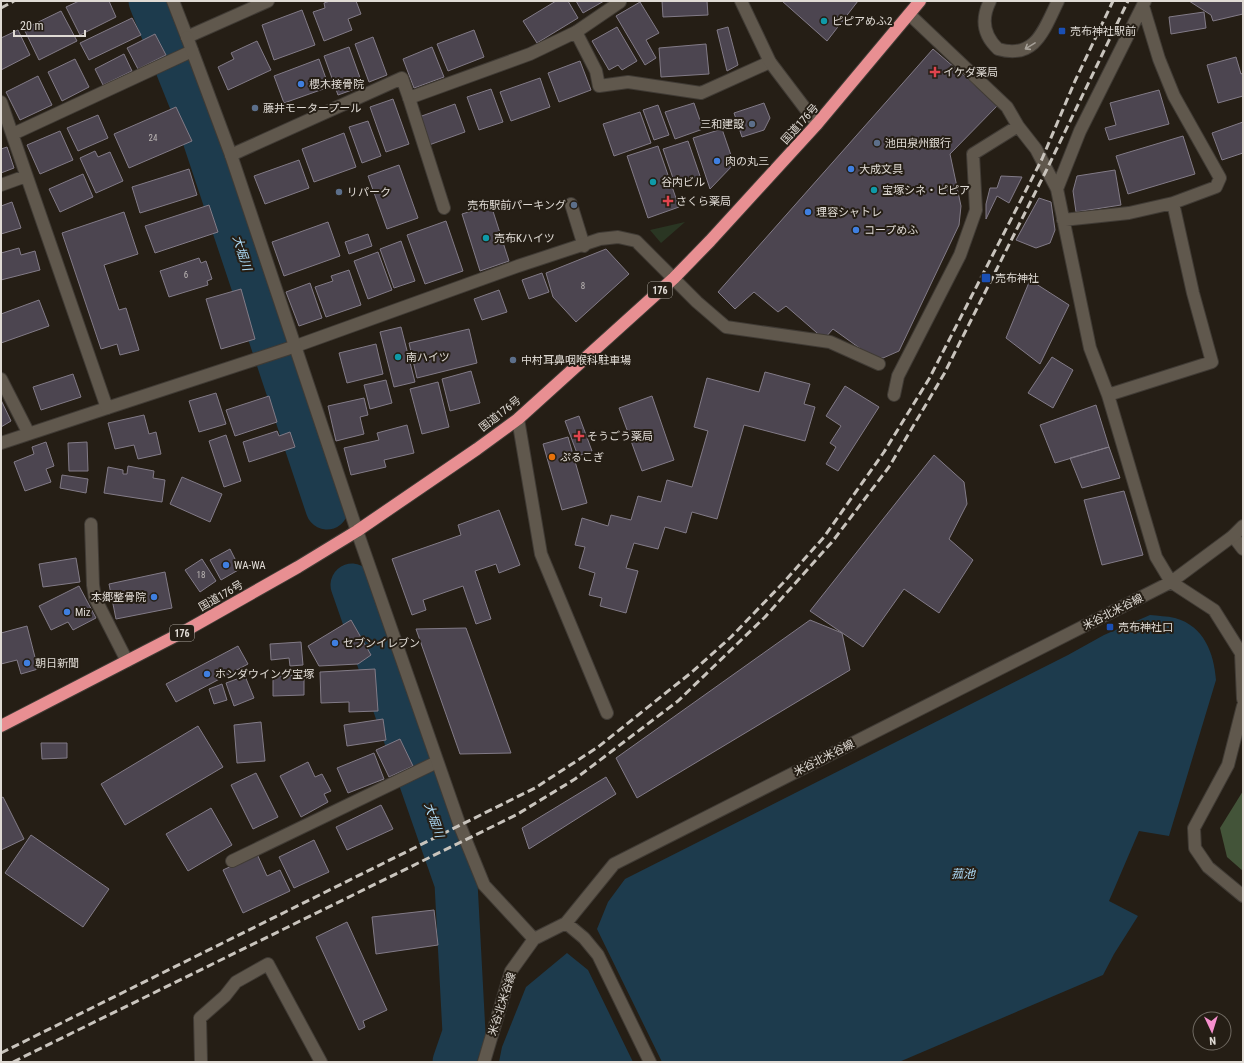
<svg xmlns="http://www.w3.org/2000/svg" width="1244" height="1063" font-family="'Roboto Condensed','Noto Sans JP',sans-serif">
<rect width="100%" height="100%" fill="#251e15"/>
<path fill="#2a3623" d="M685 222 661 243 650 230Z"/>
<path fill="#435439" d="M1243 791V871L1227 857 1220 828Z"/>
<path fill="#1d3b4d" d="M1150 615C1158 616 1167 616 1175 618 1204 626 1214 653 1216 680L1169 836 1139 831 1109 901 1138 916 1114 954 1103 975 899 1062H662L597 929 608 902 625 879 1068 655 1104 635Z
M567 953 588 970 633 1062H499L502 1047 526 987Z"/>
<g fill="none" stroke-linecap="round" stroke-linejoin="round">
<path stroke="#1d3b4d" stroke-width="43" d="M150 1 197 118 327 508
M352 585 456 883 464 1033 454 1062"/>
</g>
<path fill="#4c4550" stroke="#827b87" d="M79 1H109L116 17 80 35 66 7Z
M330 1H356L361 14 348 19 352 30 324 41 313 12 325 8 324 3Z
M556 1H568L578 18 537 43 523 21Z
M576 1H604L583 13Z
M662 1H707L708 15 663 17Z
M782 1H858L827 41Z
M1189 1H1243V14L1213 21 1211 15Z
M640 2 659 33 646 40 656 58 645 65 616 16Z
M302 10 315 45 274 60 262 25Z
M61 11 77 41 39 60 24 29Z
M1204 12 1206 28 1171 34 1169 17Z
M132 18 141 35 89 60 80 43Z
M617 27 637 61 622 70 618 65 609 70 592 41Z
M728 27 738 65 727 71 717 30Z
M18 30 30 55 1 70V38Z
M474 30 484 57 448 71 437 44Z
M155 34 166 55 138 69 127 48Z
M373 37 387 75 369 82 355 44Z
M257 41 271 70 228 90 218 67 234 59 231 53Z
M706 44 709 74 661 77 659 48Z
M349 47 363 86 338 95 324 56Z
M432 47 444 77 414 88 403 59Z
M933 49 998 105 950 154 961 206 959 225 899 351 883 358 872 357 833 329 824 339 786 306 778 312 754 292 735 309 718 292Z
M124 54 132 71 103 85 95 69Z
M1236 57 1241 74 1243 73V96L1218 103 1207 65Z
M75 59 89 87 62 101 48 72Z
M319 59 329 87 284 103 274 76Z
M580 61 591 90 559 102 548 73Z
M38 76 52 105 20 120 6 92Z
M540 78 550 107 511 121 500 92Z
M491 89 503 122 479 130 467 97Z
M1159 90 1169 124 1109 140 1105 128 1116 125 1110 103Z
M393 99 409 144 386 152 370 107Z
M694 103 703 129 675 139 665 112Z
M764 103 770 118 764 130 742 137 734 113Z
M455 104 465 132 429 145 419 117Z
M658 105 669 135 654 140 643 110Z
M176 107 192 141 129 168 114 134Z
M640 112 651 143 614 156 603 124Z
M98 115 108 138 78 151 67 128Z
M368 121 381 156 362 163 349 127Z
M1243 122V153L1222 160 1212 133Z
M722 129 734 164 710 189 693 138Z
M60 131 73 160 40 174 27 145Z
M344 133 356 167 314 182 302 149Z
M1183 136 1195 174 1128 194 1116 156Z
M688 141 700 176 675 184 663 149Z
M658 146 679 207 648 218 627 156Z
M7 147 14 168 1 173V149Z
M95 151 98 157 110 152 123 181 96 193 80 158Z
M299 160 309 188 265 204 254 176Z
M399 165 418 218 387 229 368 176Z
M189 169 197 195 140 213 132 187Z
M1115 170 1121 205 1076 212 1073 191 1077 176Z
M83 174 93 197 60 212 49 189Z
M1001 176 1022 177 1009 203 997 196 986 219V204L990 188H997Z
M1039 198 1051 202 1055 230 1050 243 1036 248 1016 240Z
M12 202 21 228 1 234V206Z
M209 205 218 232 155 253 145 226Z
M491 205 509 261 480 271 462 214Z
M124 212 138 254 104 265 119 310 126 308 139 350 120 355 117 344 101 349 62 233Z
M446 221 463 271 425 284 407 235Z
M328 222 340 256 284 276 272 242Z
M368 234 372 246 349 254 345 242Z
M401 241 415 281 394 288 380 249Z
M19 248 21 255 35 251 40 270 1 280V253Z
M606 249 629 274 576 322 553 297 546 273Z
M378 252 392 290 368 299 354 261Z
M199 258 201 263 206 261 212 279 207 281 208 285 169 297 160 271Z
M349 270 361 305 326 317 315 287 333 281 331 276Z
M542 273 549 292 529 299 522 280Z
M1030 280 1069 305 1040 364 1006 338Z
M310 283 322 318 299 326 286 292Z
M241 289 255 339 221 349 206 299Z
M499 290 507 312 482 320 474 299Z
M39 300 49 326 1 343V314Z
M401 327 415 382 394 387 380 332Z
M469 329 477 363 417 378 409 343Z
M376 344 383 374 347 383 339 353Z
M1052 357 1073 370 1053 408 1028 393Z
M471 371 480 403 450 411 442 379Z
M765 372 810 384 804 404 815 407 805 441 744 425 717 519 692 512 686 533 665 527 658 549 634 543 626 568 638 571 626 613 600 606 602 598 589 595 595 573 579 568 585 547 575 545 582 518 608 526 611 515 631 520 638 496 661 502 667 480 692 487 708 431 694 427 707 378 759 392Z
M73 374 81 397 41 410 33 387Z
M386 380 392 403 370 409 364 385Z
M438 382 449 427 422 434 410 389Z
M845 386 879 407 838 471 826 464 836 447 830 443 841 426 826 416Z
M216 393 226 424 199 432 189 401Z
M269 396 277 422 235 436 226 410Z
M652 396 674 460 642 471 619 408Z
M364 398 368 415 360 417 364 434 336 441 328 406Z
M1 400 11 421 1 427Z
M1096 405 1109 447 1055 463 1040 425Z
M144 415 149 434 156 432 161 454 138 459 134 445 115 449 108 423Z
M579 416 592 451 578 456 565 421Z
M407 425 414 453 384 460 386 467 351 475 344 448 379 440 377 433Z
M277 431 279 436 290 432 295 447 249 462 243 442Z
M226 435 241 481 224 487 209 441Z
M568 437 587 503 562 510 543 444Z
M46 442 54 466 46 469 51 482 25 491 14 462 34 454 32 447Z
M87 442 88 471H69L68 443Z
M1109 447 1120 478 1082 488 1070 458Z
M934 455 964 482 967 504 949 539 973 560 939 613 904 589 863 647 810 611Z
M128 466 154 471 153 478 165 480 162 502 104 493 108 467 123 470V474H127Z
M62 475 88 479 86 493 60 488Z
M182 477 222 494 210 522 170 504Z
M1124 491 1143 555 1102 565 1084 500Z
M499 510 520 565 499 573 496 564 475 571 491 619 476 624 463 586 423 600 426 610 412 615 392 559 461 535 458 525Z
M230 549 240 569 221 580 210 560Z
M76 558 80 582 43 587 39 564Z
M202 559 216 581 200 592 185 570Z
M165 572 172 608 116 619 109 584Z
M79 586 96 618 73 630 68 622 51 630 39 606Z
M351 620 371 655 358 664 319 666 308 646Z
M810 620 842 633 850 670 637 798 616 758Z
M27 626 38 669 21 674 17 660 1 664V633Z
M466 628 511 753 460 754 416 629Z
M301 642 303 665 290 666 289 658 271 660 270 644Z
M238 646 248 664 176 702 166 684Z
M375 669 378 711 349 712V702L321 703 320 672Z
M304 675V695L273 696V676Z
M245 676 254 698 234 706 226 683Z
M222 684 227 700 214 704 209 689Z
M383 719 386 740 347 746 344 725Z
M261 722 265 761 237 763 234 725Z
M198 726 223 767 125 825 101 784Z
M400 739 413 766 389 777 376 750Z
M41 743H67V758L42 759Z
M374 753 384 779 348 793 337 768Z
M308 762 315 777 322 774 331 791 324 794 328 802 301 817 280 776Z
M256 773 278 817 253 829 231 785Z
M606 777 616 794 529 849 522 828Z
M3 797 24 839 1 850V798Z
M381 805 393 829 347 850 336 827Z
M211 808 232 845 188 871 166 834Z
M31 835 109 889 83 927 5 873Z
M314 840 329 872 294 888 279 857Z
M257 854 267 876 280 870 290 891 243 913 223 870Z
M434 910 438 945 376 954 372 917Z
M347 922 387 1010 363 1021 365 1027 359 1030 316 937Z"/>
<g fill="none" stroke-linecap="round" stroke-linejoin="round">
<defs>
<path id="lane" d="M173 1 187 37
M990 1C981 19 983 35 998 49 1036 60 1044 29 1058 1
M576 32 620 2
M409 98 444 208
M571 204 584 246
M1 379 29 434
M1 443 107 408
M91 524 93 585 95 598 127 661
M1233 536 1243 549
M232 861 437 762"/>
<path id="street" d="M1145 1 1080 131 1057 189 1090 348 1108 395 1156 557 1171 582 1214 610 1241 653 1243 699
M187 37 268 1
M1 102 107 408 296 346 518 266 600 239 618 237 636 241 697 302 726 327 830 342 879 364
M1018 126 1036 149 1057 189
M13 134 192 51
M231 155 402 78 409 98 530 54 576 32 596 71 599 86 628 82 701 93 770 62
M1 185 26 176
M1063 220 1129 213 1173 203 1216 187 1220 178 1174 96 1159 59 1143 6
M894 395 898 376 960 255 976 210 973 154 1018 126 1007 107 910 15
M1108 395 1212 362 1193 293 1173 203
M518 419 541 554 607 713
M357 531 460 826 484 885 534 939
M1243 706 1228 765 1194 828 1195 848 1208 867 1243 896
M566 923 584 938 598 955 650 1062
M201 1062 200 1018 225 996 236 982 268 964 321 1062
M484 1062 511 971 534 939 566 923 614 864 1171 582 1233 536 1243 526"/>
<path id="secondary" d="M741 1 770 62 817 124
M187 37 231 155 357 531"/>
<path id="highway" d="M1 726 185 631 298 567 357 531 477 449 518 419 674 278 710 241 817 124 920 1"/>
</defs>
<use href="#lane" stroke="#403b35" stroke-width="14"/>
<use href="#street" stroke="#403b35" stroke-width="14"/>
<use href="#secondary" stroke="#403b35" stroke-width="14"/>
<use href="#highway" stroke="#403b35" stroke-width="14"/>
<use href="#lane" stroke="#60584d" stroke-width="12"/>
<use href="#street" stroke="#60584d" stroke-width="12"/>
<use href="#secondary" stroke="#60584d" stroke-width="12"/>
<use href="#highway" stroke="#e88f92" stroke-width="12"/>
<path stroke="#c9c4bd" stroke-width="3" stroke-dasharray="8 4" stroke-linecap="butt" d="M1 8 14 1
M1 1053 535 788 598 747 692 672 731 637 783 583 824 537 884 452 929 379 1042 159 1075 81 1113 1
M13 1062 516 815 575 779 678 701 765 617 832 542 889 467 944 374 1047 169 1128 1"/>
</g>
<defs><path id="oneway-shaft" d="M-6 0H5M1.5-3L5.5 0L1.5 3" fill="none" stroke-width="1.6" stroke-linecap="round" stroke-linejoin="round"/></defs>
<use stroke="#a6a098" href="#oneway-shaft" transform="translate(1030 46) rotate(148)"/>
<g fill="#0f9aa8" stroke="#251e15" stroke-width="1.5">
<circle cx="824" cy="21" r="4"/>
<circle cx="653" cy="182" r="4"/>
<circle cx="874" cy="190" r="4"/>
<circle cx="486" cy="238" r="4"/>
<circle cx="398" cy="357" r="4"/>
</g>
<g fill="#1a4fb4" stroke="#251e15" stroke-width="1.5">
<rect x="1058" y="27" width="8" height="8" rx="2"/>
<rect x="981" y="273" width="10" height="10" rx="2"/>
<rect x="1106" y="623" width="8" height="8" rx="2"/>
</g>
<g fill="#e0444e" stroke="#251e15" stroke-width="1.5">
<path d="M933 66h4v4h4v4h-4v4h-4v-4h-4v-4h4z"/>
<path d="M666 195h4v4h4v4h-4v4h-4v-4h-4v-4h4z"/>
<path d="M577 430h4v4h4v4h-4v4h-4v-4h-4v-4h4z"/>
</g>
<g fill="#3f7fe0" stroke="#251e15" stroke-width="1.5">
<circle cx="301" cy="84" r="4"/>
<circle cx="717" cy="161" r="4"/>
<circle cx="851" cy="169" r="4"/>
<circle cx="808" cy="212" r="4"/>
<circle cx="856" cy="230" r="4"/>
<circle cx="226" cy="565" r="4"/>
<circle cx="154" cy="597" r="4"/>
<circle cx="67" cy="612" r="4"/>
<circle cx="335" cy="643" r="4"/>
<circle cx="27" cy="663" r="4"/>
<circle cx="207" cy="674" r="4"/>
</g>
<g fill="#5c6f8a" stroke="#251e15" stroke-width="1.5">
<circle cx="255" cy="108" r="4"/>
<circle cx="752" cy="124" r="4"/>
<circle cx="877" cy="143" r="4"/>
<circle cx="339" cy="192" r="4"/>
<circle cx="574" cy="205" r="4"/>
<circle cx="513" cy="360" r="4"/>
</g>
<circle fill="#e8710a" stroke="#251e15" stroke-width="1.5" cx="552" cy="457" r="4"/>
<g text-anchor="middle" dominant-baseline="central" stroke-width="4" stroke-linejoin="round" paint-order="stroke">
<g font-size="9" fill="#bbb6b4">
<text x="153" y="138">24</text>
<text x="186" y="275">6</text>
<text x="583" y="286">8</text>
<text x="201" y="575">18</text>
</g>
<g fill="#251e15" stroke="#a8a29b" stroke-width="1">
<rect x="648" y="282" width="24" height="16" rx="3"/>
<rect x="170" y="625" width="24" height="16" rx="3"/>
</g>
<g font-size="10" font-weight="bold" fill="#e0dbd5">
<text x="660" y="290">176</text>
<text x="182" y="633">176</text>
</g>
<g font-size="11" fill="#e0dbd5" stroke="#251e15" text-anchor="start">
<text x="832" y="21">ピピアめふ2</text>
<text x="1070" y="31">売布神社駅前</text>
<text x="943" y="72">イケダ薬局</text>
<text x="309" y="84">櫻木接骨院</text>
<text x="263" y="108">藤井モータープール</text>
<text x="744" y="124" text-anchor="end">三和建設</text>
<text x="885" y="143">池田泉州銀行</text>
<text x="725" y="161">肉の丸三</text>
<text x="859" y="169">大成文具</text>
<text x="661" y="182">谷内ビル</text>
<text x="882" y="190">宝塚シネ・ピピア</text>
<text x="347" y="192">リパーク</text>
<text x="676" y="201">さくら薬局</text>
<text x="566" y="205" text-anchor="end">売布駅前パーキング</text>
<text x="816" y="212">理容シャトレ</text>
<text x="864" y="230">コープめふ</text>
<text x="494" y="238">売布Kハイツ</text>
<text x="995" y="278">売布神社</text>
<text x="406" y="357">南ハイツ</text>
<text x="521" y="360">中村耳鼻咽喉科駐車場</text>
<text x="587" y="436">そうごう薬局</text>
<text x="560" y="457">ぷるこぎ</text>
<text x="234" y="565">WA-WA</text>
<text x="146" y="597" text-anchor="end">本郷整骨院</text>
<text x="75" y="612">Miz</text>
<text x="1118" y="627">売布神社口</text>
<text x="343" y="643">セブンイレブン</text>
<text x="35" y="663">朝日新聞</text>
<text x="215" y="674">ホンダウイング宝塚</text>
</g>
<g font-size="11" fill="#e0dbd5" stroke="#251e15">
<text transform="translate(800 124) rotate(-48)">国道176号</text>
<text transform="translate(500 414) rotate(-38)">国道176号</text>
<text transform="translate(221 596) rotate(-30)">国道176号</text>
<text transform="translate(1113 612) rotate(-27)">米谷北米谷線</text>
<text transform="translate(824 758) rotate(-27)">米谷北米谷線</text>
<text transform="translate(502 1004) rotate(-72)">米谷北米谷線</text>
</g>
<g font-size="12" font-style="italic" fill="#afddfa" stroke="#251e15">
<text transform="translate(242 253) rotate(72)">大堀川</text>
<text transform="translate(434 820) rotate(71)">大堀川</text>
<text x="963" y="874">菰池</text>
</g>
</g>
<rect width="1244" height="1063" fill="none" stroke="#e0dbd5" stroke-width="4"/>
<g transform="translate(1212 1031) rotate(176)"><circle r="19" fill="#251e15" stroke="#706a62"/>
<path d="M0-3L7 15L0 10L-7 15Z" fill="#f790ce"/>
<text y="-6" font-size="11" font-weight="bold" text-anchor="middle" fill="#e0dbd5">N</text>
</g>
<path d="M14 30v6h71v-6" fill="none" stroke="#e0dbd5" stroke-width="2"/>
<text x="20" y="30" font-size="12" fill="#e0dbd5" stroke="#251e15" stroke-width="3" paint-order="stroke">20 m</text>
</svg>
